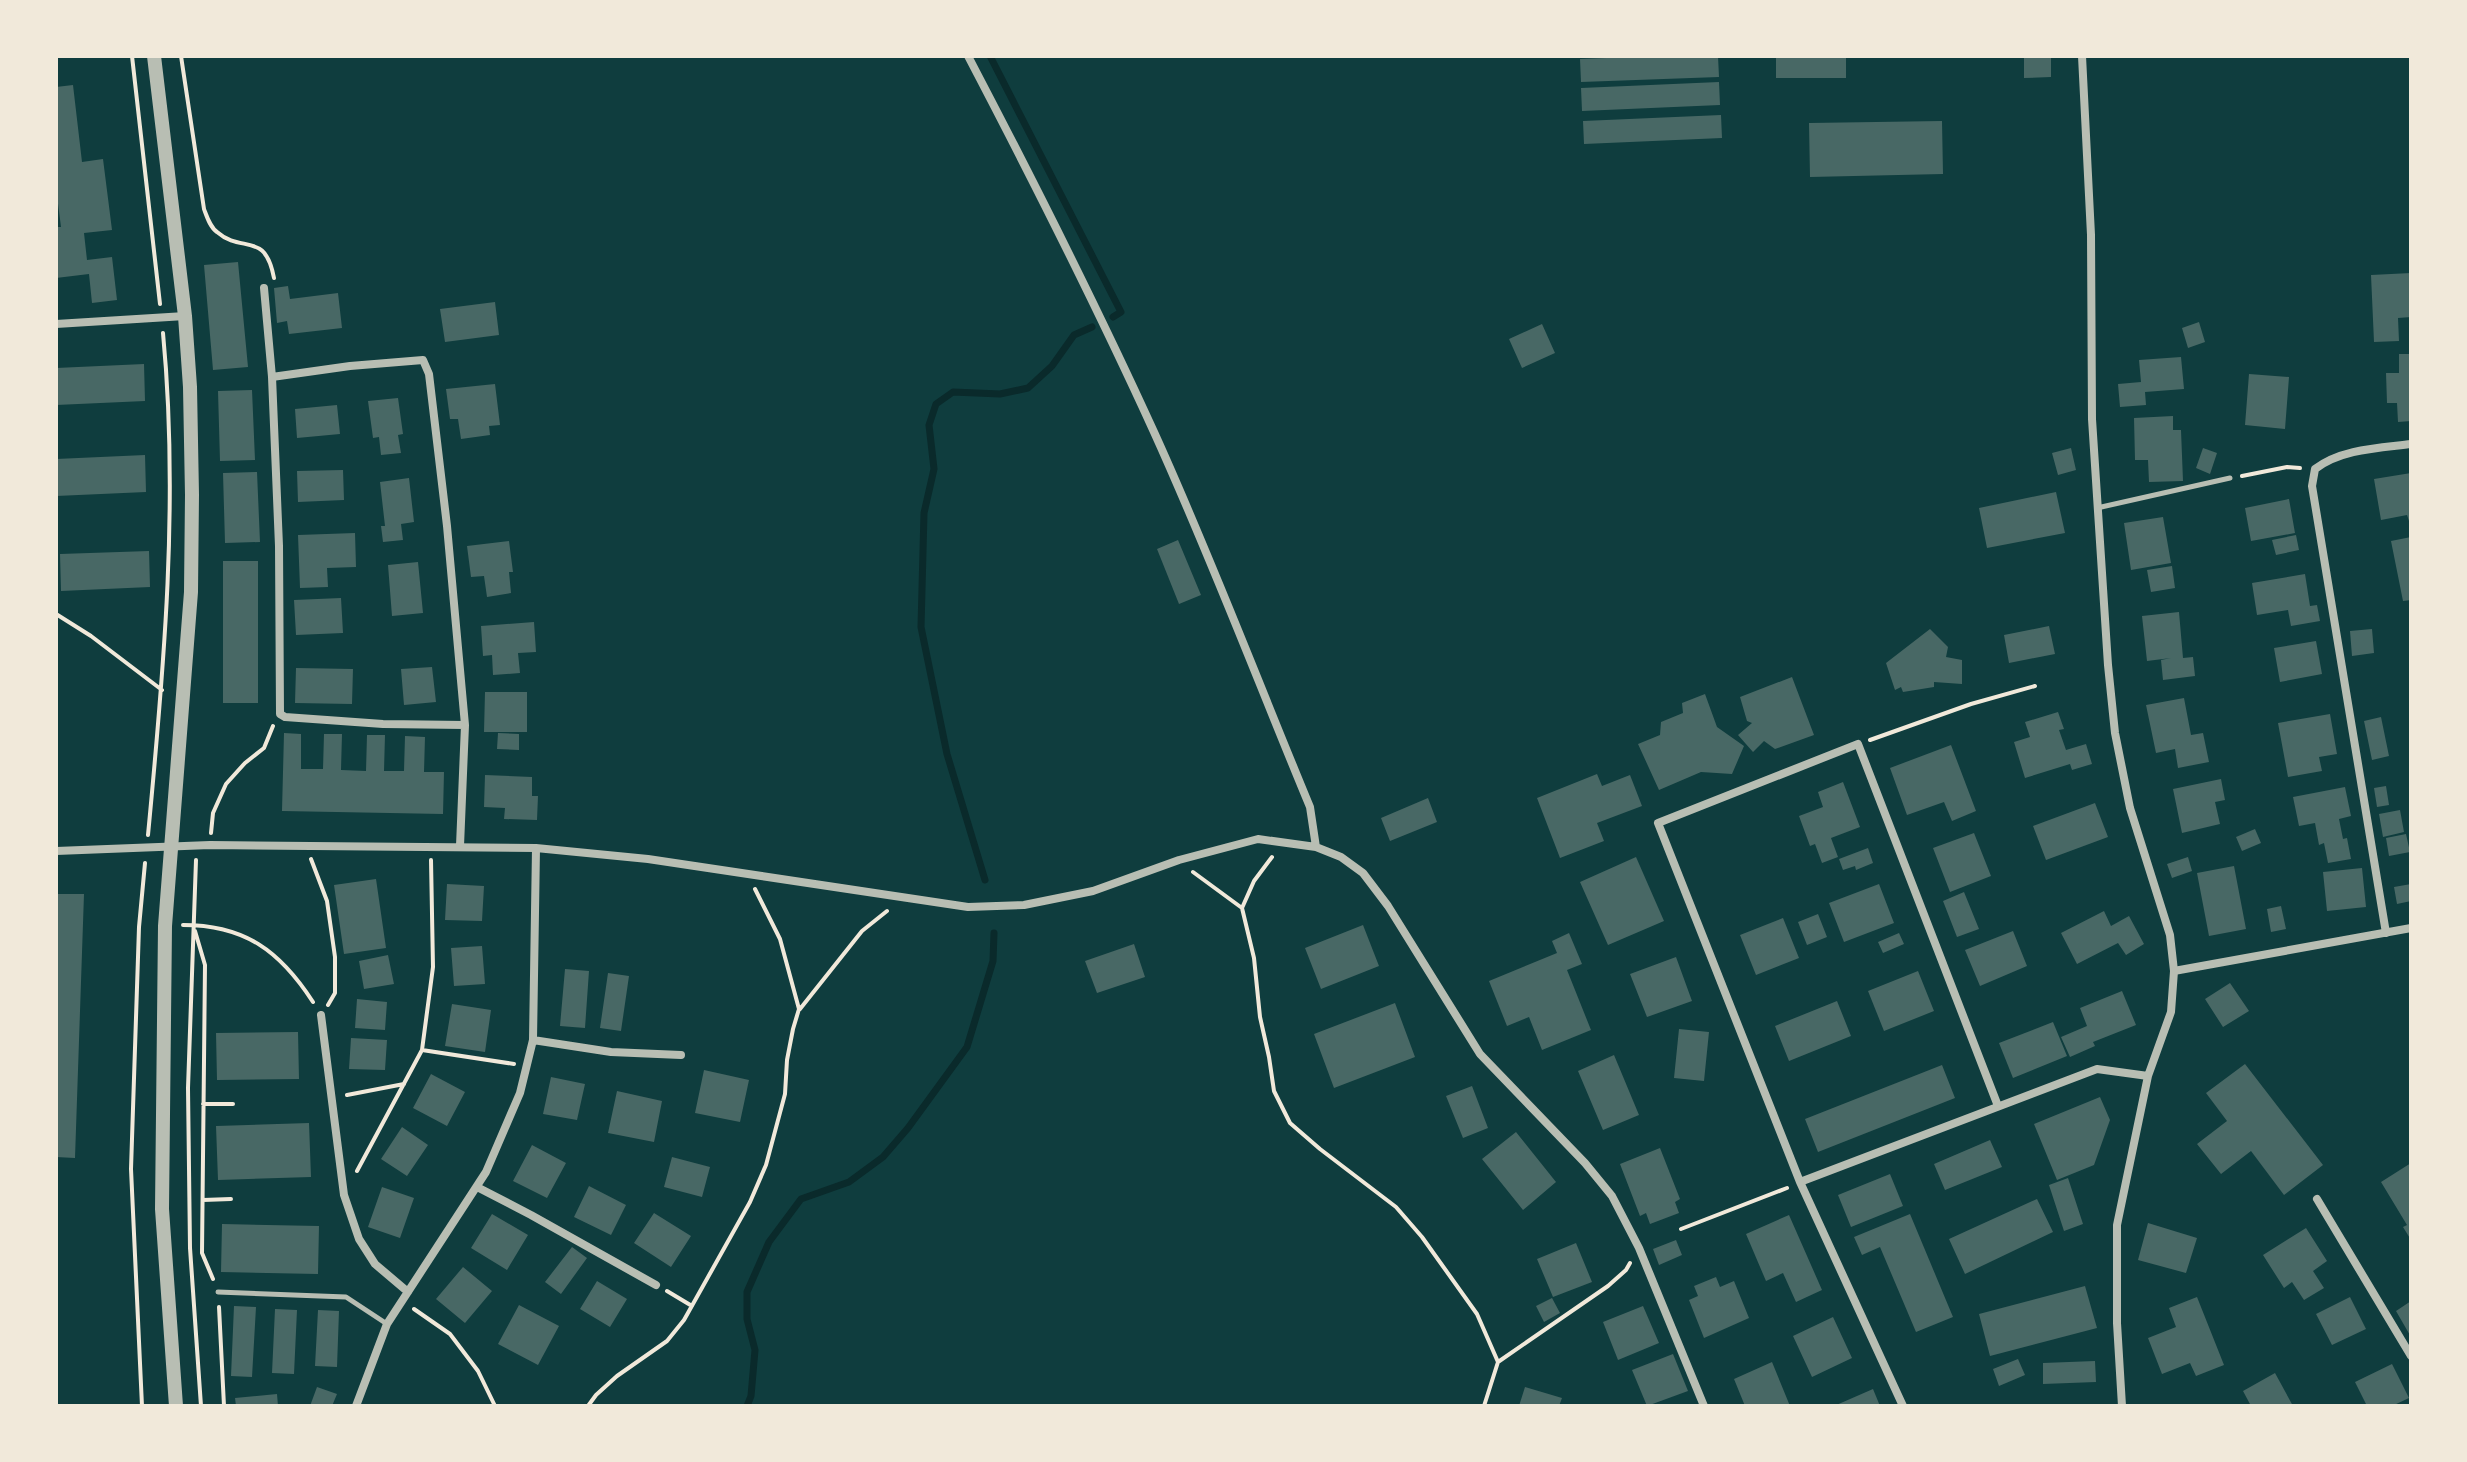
<svg xmlns="http://www.w3.org/2000/svg" width="2467" height="1462" font-family="'Source Sans 3',sans-serif">
<rect width="100%" height="100%" fill="#0f3d3e"/>
<g fill="none" stroke-linecap="round" stroke-linejoin="round">
<path stroke="#0a2a2b" stroke-width="7" d="M990 56 1121 312 1113 317
M985 880 947 754 921 627 924 513 934 469 929 425 936 404 953 392 1000 394 1028 388 1052 366 1074 335 1092 327
M747 1406 751 1396 755 1350 747 1319V1292L769 1242 801 1199 849 1182 883 1157 908 1128 967 1047 993 961 994 933"/>
</g>
<path fill="#486865" d="M1659 56H1718L1719 77 1581 82 1580 59Z
M1776 56H1846V78H1776Z
M2024 56H2051V77L2024 78Z
M1719 82 1720 105 1582 111 1581 88Z
M73 85 82 162 103 159 112 230 84 233 87 260 112 257 117 300 92 303 89 274 56 278V227H61L56 188V87Z
M1721 115 1722 138 1584 144 1583 121Z
M1942 121 1943 174 1810 177 1809 123Z
M238 262 248 367 213 370 204 265Z
M2411 273V317L2398 318 2399 341 2374 342 2371 275Z
M288 286 290 299 338 293 342 328 289 334 287 321 277 323 274 288Z
M495 302 499 335 445 342 440 309Z
M2199 322 2205 342 2188 348 2182 328Z
M1542 324 1555 353 1522 368 1509 339Z
M2399 354H2411V421L2398 422 2397 403H2387L2386 373H2399Z
M2181 357 2184 389 2145 392 2146 405 2120 407 2118 384 2141 382 2139 360Z
M144 364 145 401 56 405V368Z
M2249 374 2289 377 2285 429 2245 425Z
M495 384 500 425 489 426 490 435 461 439 458 419H450L446 389Z
M252 390 255 460 220 461 218 391Z
M398 398 403 434 398 435 401 453 381 455 379 437 373 438 368 401Z
M337 405 340 434 297 438 295 409Z
M2173 416V430H2181L2183 481 2149 482 2148 460H2135L2134 418Z
M2071 448 2076 470 2058 475 2052 453Z
M2203 448 2217 453 2210 474 2196 468Z
M145 455 146 492 56 496V459Z
M343 470 344 500 298 502 297 471Z
M257 472 260 542 225 543 223 473Z
M2411 473V527L2407 515 2381 520 2374 479Z
M409 478 414 522 401 524 403 540 383 542 381 526H385L380 482Z
M2056 492 2065 533 1987 548 1979 508Z
M2289 499 2295 533 2251 541 2245 508Z
M2163 517 2171 563 2131 570 2124 523Z
M355 533 356 567 327 568 328 587 300 588 298 535Z
M2296 535 2299 550 2276 555 2272 540Z
M2411 537V600L2403 601 2391 541Z
M1178 540 1201 595 1179 604 1157 549Z
M509 541 513 572H509L511 593 487 597 484 576 471 577 467 546Z
M149 551 150 587 61 591 60 554Z
M223 561H258V703H223Z
M418 562 423 613 392 616 388 565Z
M2172 566 2175 588 2151 592 2147 570Z
M2305 574 2310 606 2317 605 2320 621 2291 626 2288 610 2257 615 2252 583Z
M341 598 343 633 296 635 294 600Z
M2179 612 2183 658 2193 657 2195 676 2163 680 2161 660 2171 658 2147 661 2142 616Z
M534 622 536 652 518 653 520 673 493 675 492 655 483 656 481 626Z
M2049 626 2055 654 2009 663 2004 635Z
M1930 629 1948 647 1946 657 1962 660V684L1934 682V687L1903 692 1901 687 1895 690 1886 663Z
M2372 629 2374 653 2352 656 2350 631Z
M2316 641 2322 674 2280 682 2274 648Z
M432 667 436 702 404 705 401 669Z
M296 668 353 669 352 704 295 703Z
M1792 677 1814 735 1775 749 1764 741 1753 752 1738 735 1752 723 1747 721 1740 697Z
M485 692H527V732H484Z
M1705 694 1717 727 1744 746 1732 774 1701 772 1659 790 1638 744 1660 735 1661 722 1683 713 1682 703Z
M2184 698 2191 735 2203 733 2209 762 2178 768 2175 749 2156 753 2146 705Z
M2058 712 2064 729 2059 730 2066 750 2086 744 2092 764 2072 770 2070 764 2025 778 2014 742 2030 737 2025 722Z
M2330 714 2337 754 2319 757 2322 771 2288 777 2278 723Z
M2381 717 2389 756 2372 760 2364 721Z
M284 733 301 734V769H323L324 734H342L341 770 366 771 367 735H385L384 771H404L405 736 425 737 424 772H444L443 814 282 811Z
M498 733 519 734V750L497 749Z
M1951 745 1976 811 1952 821 1944 802 1907 815 1890 768Z
M1597 774 1602 786 1630 775 1642 806 1597 823 1604 841 1560 858 1537 798Z
M485 775 532 777V796H538L537 820 504 819 505 808 484 807Z
M2221 779 2225 800 2215 802 2220 824 2182 833 2173 789Z
M1843 782 1860 827 1831 838 1838 857 1822 863 1815 844 1810 846 1799 816 1823 807 1818 792Z
M2386 786 2389 805 2377 807 2374 788Z
M2345 787 2351 816 2339 819 2343 839 2347 838 2351 859 2328 863 2324 843 2319 845 2315 823 2299 826 2293 797Z
M1428 798 1437 822 1390 841 1381 818Z
M2095 803 2108 837 2046 860 2033 826Z
M2400 810 2404 832 2383 837 2379 814Z
M2255 829 2261 843 2242 851 2236 837Z
M1974 833 1991 876 1950 892 1933 848Z
M2406 834 2410 852 2389 856 2386 838Z
M1868 848 1873 863 1856 870 1855 866 1843 870 1839 859Z
M1636 857 1664 921 1608 945 1580 882Z
M2188 857 2192 871 2172 878 2167 864Z
M2234 866 2246 929 2209 936 2197 873Z
M2362 868 2366 907 2327 911 2323 872Z
M376 879 386 948 344 954 334 885Z
M447 884 484 886 482 921 445 920Z
M1879 884 1894 923 1844 942 1829 903Z
M2411 884V901L2397 904 2394 887Z
M1964 892 1979 929 1957 937 1943 901Z
M56 894H84L75 1158 56 1157Z
M2281 906 2286 929 2271 932 2267 909Z
M2104 911 2111 926 2129 916 2144 944 2126 955 2118 943 2077 964 2061 933Z
M1818 914 1827 937 1807 945 1798 922Z
M1783 918 1799 958 1756 975 1740 935Z
M1363 925 1379 966 1321 989 1305 948Z
M2013 931 2027 966 1980 986 1965 950Z
M1569 933 1582 964 1567 970 1591 1030 1542 1050 1529 1017 1507 1026 1489 981 1557 953 1552 941Z
M1899 933 1904 944 1883 953 1878 942Z
M1134 944 1145 977 1097 993 1085 961Z
M482 946 485 984 454 986 451 948Z
M388 955 394 984 364 989 359 961Z
M1676 957 1692 1001 1647 1017 1630 974Z
M565 969 589 971 585 1028 560 1026Z
M1918 971 1934 1011 1884 1031 1868 991Z
M608 973 629 976 621 1031 600 1028Z
M2230 983 2249 1011 2223 1027 2205 999Z
M2122 991 2136 1025 2093 1042 2095 1046 2070 1057 2061 1037 2087 1026 2080 1008Z
M357 999 387 1002 385 1030 355 1028Z
M1837 1001 1851 1036 1789 1061 1775 1026Z
M1395 1003 1415 1057 1334 1088 1314 1034Z
M452 1004 491 1010 485 1052 445 1046Z
M2053 1022 2067 1056 2013 1078 1999 1043Z
M1679 1029 1709 1032 1704 1081 1674 1078Z
M298 1032 299 1079 217 1080 216 1033Z
M351 1038 387 1040 385 1070 349 1069Z
M1614 1055 1639 1115 1603 1130 1578 1071Z
M2245 1064 2323 1165 2284 1195 2251 1151 2221 1174 2197 1144 2227 1121 2206 1093Z
M1942 1065 1955 1098 1818 1152 1805 1119Z
M704 1070 749 1080 740 1122 695 1113Z
M431 1074 465 1092 447 1126 413 1108Z
M551 1077 585 1084 577 1120 543 1114Z
M1472 1086 1488 1128 1463 1138 1446 1096Z
M617 1091 662 1101 654 1142 608 1133Z
M2100 1097 2110 1120 2094 1165 2057 1180 2034 1124Z
M309 1123 311 1177 218 1180 216 1126Z
M402 1127 428 1145 407 1176 381 1159Z
M1516 1132 1556 1182 1523 1210 1482 1159Z
M1990 1140 2002 1167 1945 1190 1934 1164Z
M532 1145 566 1163 547 1198 513 1181Z
M1660 1148 1680 1199 1675 1202 1679 1213 1650 1224 1646 1213 1640 1216 1620 1164Z
M672 1157 710 1167 702 1197 664 1187Z
M2411 1163V1240L2403 1227 2407 1225 2381 1182Z
M1890 1174 1903 1206 1851 1227 1838 1195Z
M2068 1178 2083 1224 2064 1231 2049 1185Z
M589 1186 626 1205 611 1235 574 1217Z
M382 1187 414 1198 400 1238 368 1227Z
M2037 1199 2053 1232 1965 1274 1949 1239Z
M654 1213 691 1236 671 1267 634 1243Z
M492 1214 528 1235 507 1270 471 1248Z
M1910 1214 1953 1317 1916 1332 1880 1247 1862 1255 1854 1237Z
M1789 1215 1822 1290 1796 1302 1783 1273 1766 1281 1746 1234Z
M2148 1223 2197 1238 2186 1273 2138 1260Z
M222 1224 319 1226 318 1274 221 1272Z
M2306 1228 2327 1261 2313 1271 2324 1288 2304 1300 2292 1282 2284 1288 2263 1255Z
M1676 1240 1682 1255 1659 1265 1653 1249Z
M1576 1243 1592 1282 1553 1297 1537 1259Z
M572 1247 587 1258 561 1294 545 1282Z
M463 1267 492 1291 465 1323 436 1299Z
M1716 1277 1720 1287 1734 1281 1749 1318 1704 1338 1689 1300 1698 1296 1694 1286Z
M597 1281 627 1299 610 1327 580 1309Z
M2085 1286 2097 1328 1990 1356 1979 1314Z
M2197 1297 2224 1365 2196 1376 2190 1363 2162 1374 2148 1338 2176 1327 2169 1308Z
M2350 1297 2366 1329 2332 1345 2316 1314Z
M1552 1298 1560 1313 1544 1322 1536 1306Z
M2411 1301V1337L2396 1311Z
M519 1305 559 1326 538 1365 498 1344Z
M234 1306 256 1307 252 1377 231 1376Z
M1643 1306 1659 1343 1618 1360 1603 1322Z
M275 1309 297 1310 294 1374 272 1373Z
M318 1310 339 1311 337 1367 315 1366Z
M1833 1317 1852 1358 1812 1377 1793 1336Z
M1673 1354 1688 1391 1647 1406 1632 1370Z
M2018 1359 2025 1375 1999 1386 1993 1369Z
M2095 1361 2096 1382 2043 1384V1363Z
M1772 1362 1790 1406H1745L1734 1379Z
M2392 1364 2409 1398 2392 1406H2367L2355 1382Z
M2275 1373 2293 1406H2251L2243 1391Z
M317 1387 337 1394 332 1406H310Z
M1525 1387 1562 1398 1559 1406H1519Z
M1873 1389 1880 1406H1834Z
M277 1394 278 1406H236L235 1398Z"/>
<g fill="none" stroke-linecap="round" stroke-linejoin="round">
<path stroke="#f1e9da" stroke-width="4" d="M132 56 160 304
M181 56 204 209C207 217 210 227 217 232 242 254 265 230 274 278
M2242 476 2287 467 2300 468
M56 614 91 636 162 690
M1870 740 1971 704 2035 686
M211 833 213 813 226 784 245 763 264 748 273 726
M148 835C164 668 179 500 163 333
M311 859 327 901 335 957V993L328 1005
M196 860 188 1088 190 1248 201 1406
M1193 872 1242 908 1254 958 1260 1017 1269 1057 1274 1091 1290 1123 1320 1149 1396 1207 1422 1237 1477 1314 1498 1362 1484 1406
M1242 908 1254 881 1272 857
M183 925C245 925 280 951 313 1002
M195 931 205 965 202 1253 213 1279
M800 1009 862 931 887 911
M422 1050 514 1064
M347 1095 404 1084
M203 1104H233
M357 1171 422 1050 433 967 431 860
M203 1200 231 1199
M1681 1229 1787 1188
M667 1291 692 1306
M219 1307 224 1406
M414 1309 450 1334 478 1371 495 1406
M1498 1362 1608 1286 1626 1270 1630 1263
M142 1406 131 1169 139 927 145 863
M588 1406 596 1395 617 1376 667 1341 684 1320 750 1202 766 1165 785 1094 787 1060 793 1029 799 1009 780 939 755 889"/>
<path stroke="#b8beb3" stroke-width="5" d="M2097 508 2230 478
M218 1292 346 1297 387 1324"/>
<path stroke="#b8beb3" stroke-width="8" d="M968 56C1033 180 1096 305 1154 432 1210 555 1258 682 1310 807L1316 847
M2082 56 2091 235 2092 419 2108 665 2115 733 2130 808 2170 935 2174 971 2171 1012 2148 1076 2117 1225V1323L2122 1406
M264 288 272 377
M56 324 185 316
M460 846 465 725 447 526 429 374 423 360 350 366 272 377 279 546 280 714 285 717 383 724 465 725
M56 851 210 845 536 848 648 859 968 907 1024 905 1093 891 1179 860 1258 839 1316 847 1341 857 1363 873 1388 906 1480 1054 1585 1163 1612 1196 1639 1248 1704 1406
M2386 933 2312 486 2315 469C2341 449 2379 448 2411 444
M2174 971 2411 928
M321 1015 344 1195 359 1239 375 1264 408 1292
M533 1040 611 1052 681 1055
M1800 1182 2097 1069 2148 1076
M477 1187 531 1215 656 1285
M2317 1199 2411 1356
M356 1406 387 1324 486 1172 520 1093 533 1040 536 848
M1903 1406 1800 1182 1658 823 1858 744 1998 1106"/>
<path stroke="#b8beb3" stroke-width="14" d="M154 56 185 316 190 387 192 495 191 592 165 926 162 1209 176 1406"/>
</g>
<rect width="2467" height="1462" fill="none" stroke="#f1e9da" stroke-width="116"/>
</svg>
